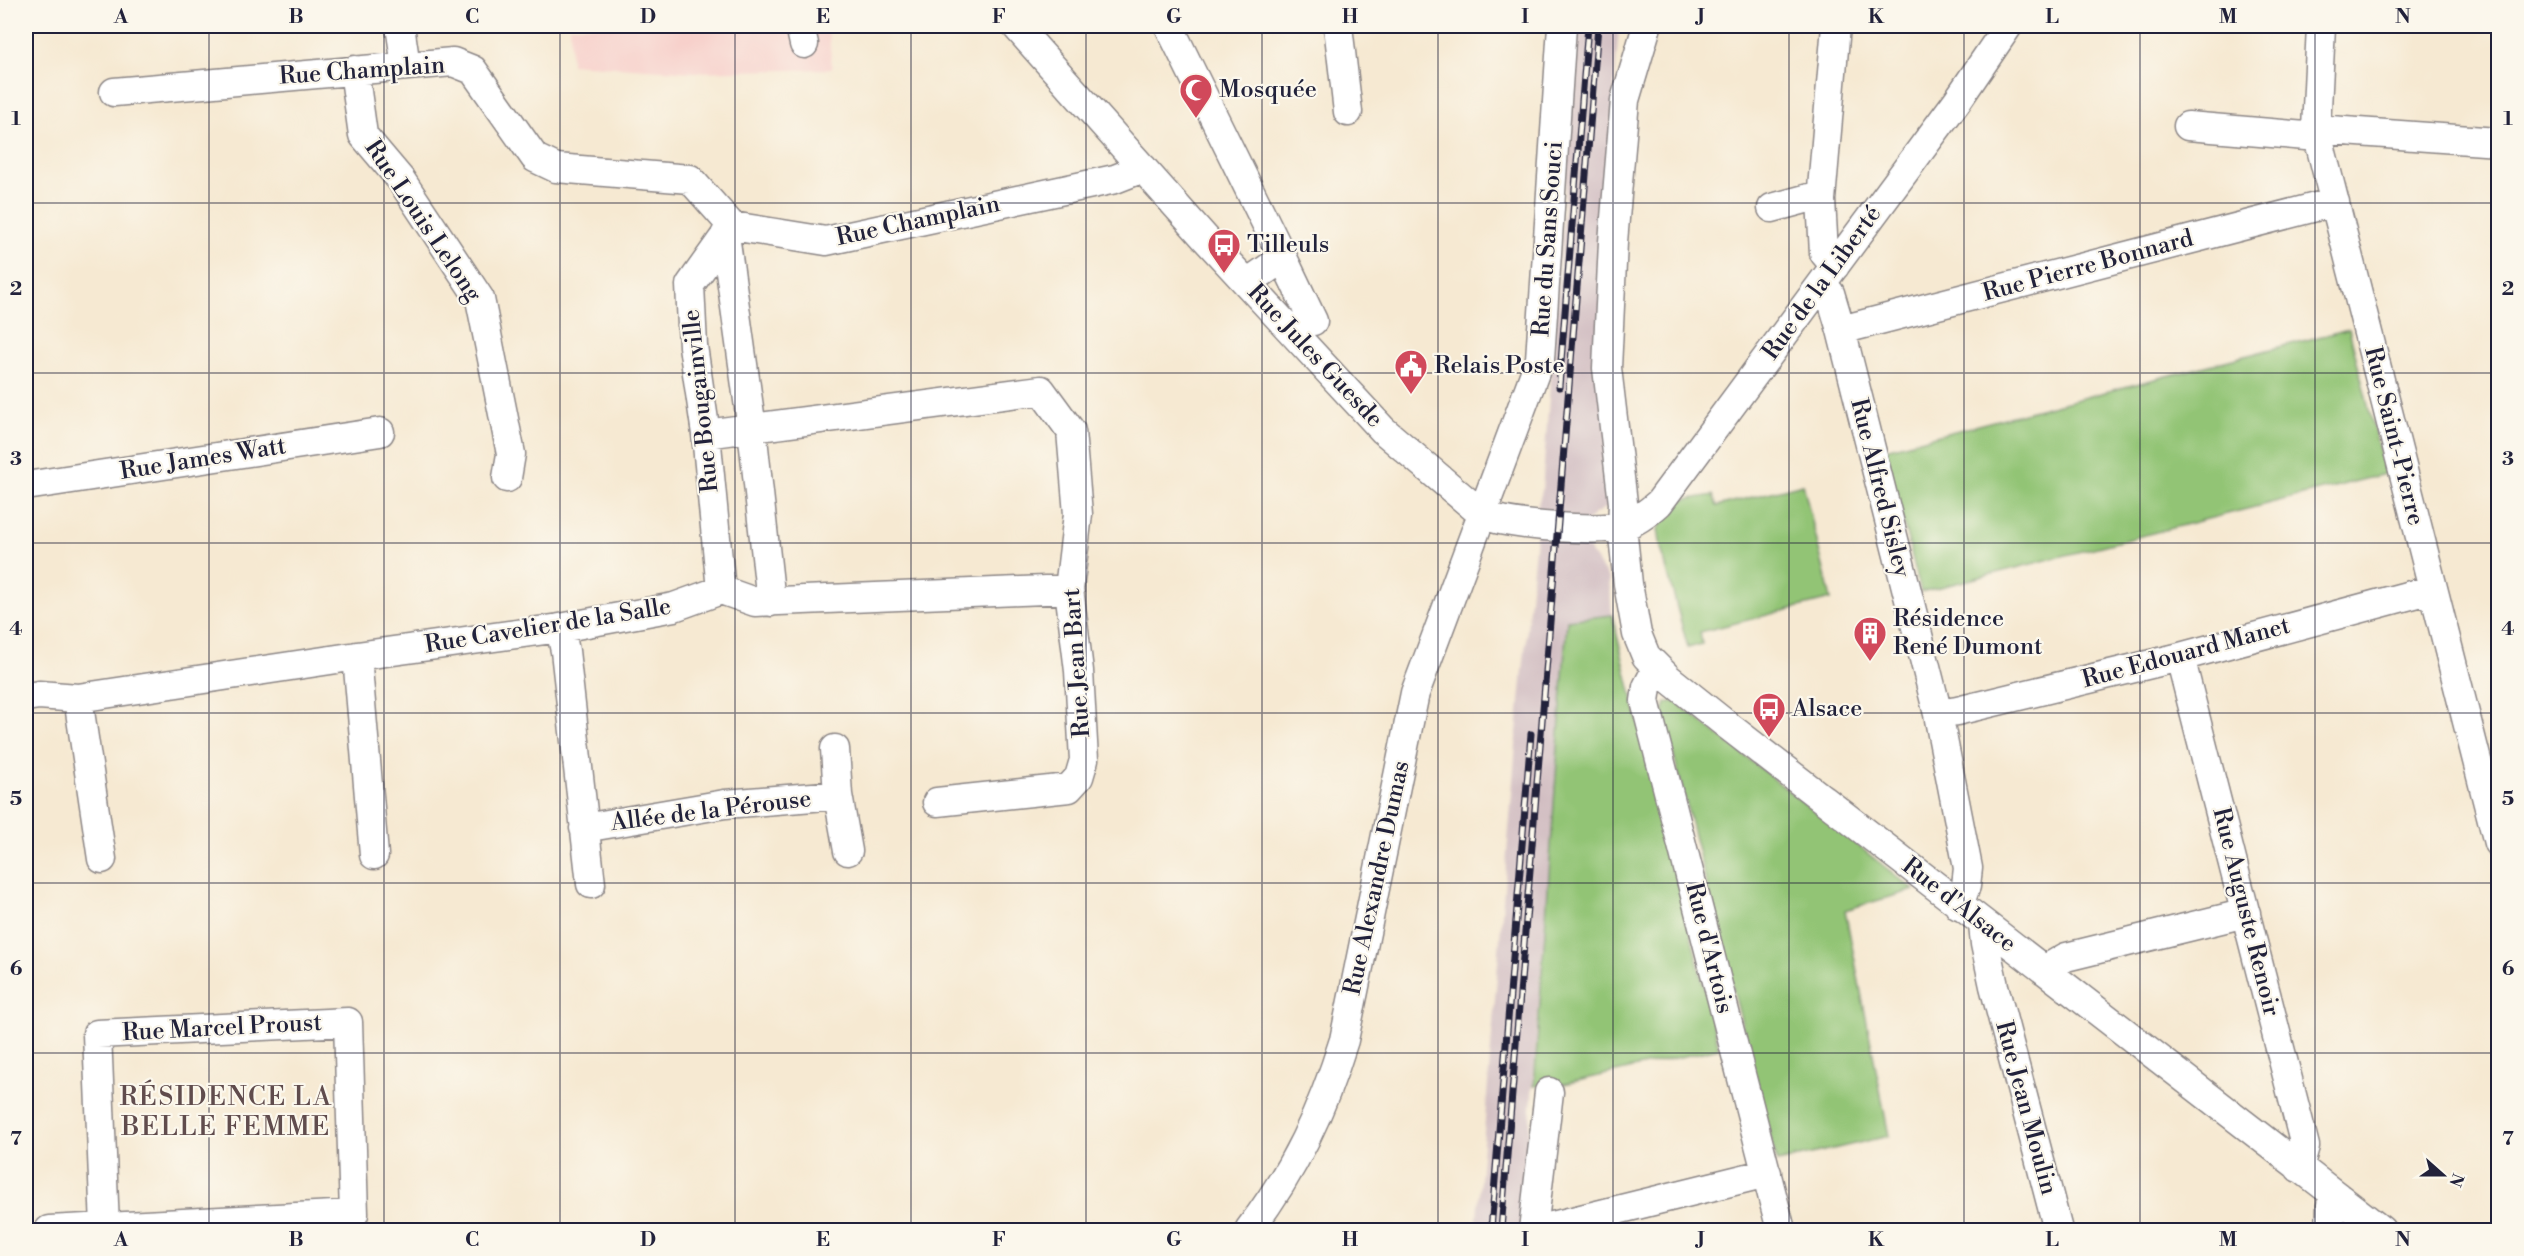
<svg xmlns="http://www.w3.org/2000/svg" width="2524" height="1256" font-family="'Libre Bodoni',serif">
<rect width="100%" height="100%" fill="#fbf7ec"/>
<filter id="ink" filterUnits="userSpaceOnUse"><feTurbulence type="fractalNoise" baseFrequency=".0167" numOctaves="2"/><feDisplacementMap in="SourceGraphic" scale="12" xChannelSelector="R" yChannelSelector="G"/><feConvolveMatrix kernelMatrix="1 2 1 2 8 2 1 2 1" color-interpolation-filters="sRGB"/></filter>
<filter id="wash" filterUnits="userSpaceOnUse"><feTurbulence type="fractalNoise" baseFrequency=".008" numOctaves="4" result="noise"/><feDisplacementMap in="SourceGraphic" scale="24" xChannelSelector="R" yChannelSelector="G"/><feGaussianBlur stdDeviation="1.35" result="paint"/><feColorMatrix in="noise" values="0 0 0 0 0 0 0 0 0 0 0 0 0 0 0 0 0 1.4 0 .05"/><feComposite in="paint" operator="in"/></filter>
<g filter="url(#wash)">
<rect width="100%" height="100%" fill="#f6e9d2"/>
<path fill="#f7d0cb" d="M570 26H828L832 69 693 72 571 64Z"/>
<path fill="#d2bec2" d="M1577 26H1619L1601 257 1615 503 1594 514 1571 540 1586 545 1609 579 1612 615 1567 620 1522 1230H1476L1517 732 1536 537V511L1542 491Z"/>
<path fill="#92c475" stroke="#5a7358" stroke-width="1.5" d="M2349 329 2385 474 1921 592 1885 449Z
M1803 484 1831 599 1700 632 1702 644 1688 648 1661 548 1658 529 1677 501 1713 495 1717 506Z
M1612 615 1719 1048 1560 1085 1534 1086 1567 620Z
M1675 701 1914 890 1845 910 1889 1136 1777 1162 1663 713 1666 703Z"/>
</g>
<g filter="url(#ink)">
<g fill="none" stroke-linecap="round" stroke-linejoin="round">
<defs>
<path id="minor" d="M400 26 406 66
M800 26 804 44
M1016 26 1205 238 1383 430 1483 515C1508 525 1599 533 1625 525 1638 521 1649 512 1659 503L1957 101 2008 26
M1169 26 1283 258 1247 283
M1338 26 1348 112
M1647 26 1625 100 1613 242 1607 368 1623 503 1622 526 1628 584 1637 634 1646 656 1668 678 1727 725 2381 1230
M2321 26 2316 129 2498 843
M354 70 363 135 401 180 480 299 511 454 507 478
M114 92 453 62 473 70 535 158 556 168 690 179 732 226 826 241 1115 179 1143 168
M2188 126 2318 137
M2316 129 2498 142
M1772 208 1809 198 1821 200
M725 235 752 429 771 602
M1283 258 1313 321
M1835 266 1824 253 1821 200 1836 26
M1821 285 1830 293 1841 330 1938 714 1968 868 1966 886 1959 906
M1841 330 2335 202
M706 434 1041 390 1071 431 1078 514 1069 589 1079 671 1084 760 1079 777 1069 788 937 802
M26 486 380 432
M721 590 706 434 693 346 690 285 732 226
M560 628 565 651 591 884
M357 656 374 855
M2180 657 2305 1146 2299 1168
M1657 668 1647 687 1645 701 1781 1230
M26 697 39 695 78 698 357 656 560 628 674 607 721 590 755 602 1069 589
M78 698 102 859
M1938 714 1957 711 2180 657 2433 589
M835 749 838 795 848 851
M584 828 725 804 838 795
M1983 925 1985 944 1994 986 2058 1230
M2044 970 2066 957 2246 913
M49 1230 354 1214 348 1022 97 1034 105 1227
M1249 1230C1294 1171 1322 1111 1344 1040L1415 693 1540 359 1562 26
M1533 1230 1549 1092
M1536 1230 1767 1173
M2330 1230 2331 1205 2337 1196"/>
</defs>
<use href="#minor" stroke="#8c8686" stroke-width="31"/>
<use href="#minor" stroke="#fff" stroke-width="28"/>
<defs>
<path id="rail" d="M1559 387 1588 26
M1491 1230 1531 734
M1501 1230 1598 26"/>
</defs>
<use href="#rail" stroke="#22223b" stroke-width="7"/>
<use href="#rail" stroke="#fbf7ec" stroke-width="4.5" stroke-dasharray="14" stroke-linecap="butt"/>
</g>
</g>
<path fill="none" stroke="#22223b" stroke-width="1.5" stroke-opacity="0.55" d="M209 26V1230M384 26V1230M560 26V1230M735 26V1230M911 26V1230M1086 26V1230M1262 26V1230M1438 26V1230M1613 26V1230M1789 26V1230M1964 26V1230M2140 26V1230M2315 26V1230M26 203H2498M26 373H2498M26 543H2498M26 713H2498M26 883H2498M26 1053H2498"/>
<defs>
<symbol id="mosque-pin" viewBox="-11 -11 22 30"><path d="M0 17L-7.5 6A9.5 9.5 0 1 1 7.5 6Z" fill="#d1495b" stroke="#fbf7ec"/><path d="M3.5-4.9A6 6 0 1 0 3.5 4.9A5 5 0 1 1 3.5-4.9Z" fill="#fff"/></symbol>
<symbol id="bus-pin" viewBox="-11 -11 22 30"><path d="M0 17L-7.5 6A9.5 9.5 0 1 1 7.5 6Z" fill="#d1495b" stroke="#fbf7ec"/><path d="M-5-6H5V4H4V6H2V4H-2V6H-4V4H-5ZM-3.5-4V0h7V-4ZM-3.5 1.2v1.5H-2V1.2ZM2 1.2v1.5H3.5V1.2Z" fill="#fff"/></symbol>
<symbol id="civic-pin" viewBox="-11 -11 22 30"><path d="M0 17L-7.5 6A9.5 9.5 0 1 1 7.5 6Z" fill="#d1495b" stroke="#fbf7ec"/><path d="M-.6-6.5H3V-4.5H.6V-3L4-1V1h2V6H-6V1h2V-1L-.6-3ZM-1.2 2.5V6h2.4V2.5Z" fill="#fff"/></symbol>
<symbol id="building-pin" viewBox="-11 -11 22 30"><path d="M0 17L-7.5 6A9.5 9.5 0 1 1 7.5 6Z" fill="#d1495b" stroke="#fbf7ec"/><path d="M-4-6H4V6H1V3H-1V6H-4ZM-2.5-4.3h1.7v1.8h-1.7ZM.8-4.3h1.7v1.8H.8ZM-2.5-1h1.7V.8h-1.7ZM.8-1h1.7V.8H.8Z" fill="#fff"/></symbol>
</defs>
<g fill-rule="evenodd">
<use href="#mosque-pin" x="1177" y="71" width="38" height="52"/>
<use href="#bus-pin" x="1205" y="226" width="38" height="52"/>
<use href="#civic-pin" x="1392" y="347" width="38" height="52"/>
<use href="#building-pin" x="1851" y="614" width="38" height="52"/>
<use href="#bus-pin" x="1750" y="690" width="38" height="52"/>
</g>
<g text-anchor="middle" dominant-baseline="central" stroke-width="4.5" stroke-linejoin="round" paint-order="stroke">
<g font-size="24" fill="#22223b" stroke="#fbf7ec">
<text transform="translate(362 71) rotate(-4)">Rue Champlain</text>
<text transform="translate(423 221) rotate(56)">Rue Louis Lelong</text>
<text transform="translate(918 221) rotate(-12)">Rue Champlain</text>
<text transform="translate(1548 239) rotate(-86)">Rue du Sans Souci</text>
<text transform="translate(2088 266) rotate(-15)">Rue Pierre Bonnard</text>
<text transform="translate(1822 283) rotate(-54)">Rue de la Liberté</text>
<text transform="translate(1315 356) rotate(47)">Rue Jules Guesde</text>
<text transform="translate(701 401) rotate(-96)">Rue Bougainville</text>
<text transform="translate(2394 436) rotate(76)">Rue Saint-Pierre</text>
<text transform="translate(203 459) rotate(-9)">Rue James Watt</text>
<text transform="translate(1880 488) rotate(76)">Rue Alfred Sisley</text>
<text transform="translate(548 626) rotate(-9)">Rue Cavelier de la Salle</text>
<text transform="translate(2186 653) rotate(-15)">Rue Edouard Manet</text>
<text transform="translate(1077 663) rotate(-94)">Rue Jean Bart</text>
<text transform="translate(711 811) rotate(-7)">Allée de la Pérouse</text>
<text transform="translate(1377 878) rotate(-78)">Rue Alexandre Dumas</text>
<text transform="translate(1959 905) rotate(38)">Rue d'Alsace</text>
<text transform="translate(2246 912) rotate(76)">Rue Auguste Renoir</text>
<text transform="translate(1709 948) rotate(76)">Rue d'Artois</text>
<text transform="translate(222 1028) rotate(-3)">Rue Marcel Proust</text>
<text transform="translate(2026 1108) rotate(75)">Rue Jean Moulin</text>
</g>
<g font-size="24" fill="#22223b" stroke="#fbf7ec" text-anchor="start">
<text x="1219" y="90">Mosquée</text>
<text x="1247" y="245">Tilleuls</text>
<text x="1434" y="366">Relais Poste</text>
<text x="1893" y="619">Résidence<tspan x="1893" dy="28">René Dumont</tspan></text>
<text x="1792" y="709">Alsace</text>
</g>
<g font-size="26" letter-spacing="1.5" fill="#604c4d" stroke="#fbf7ec">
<text x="226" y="1097">RÉSIDENCE LA<tspan x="226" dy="30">BELLE FEMME</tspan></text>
</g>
</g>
<rect width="2524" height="1256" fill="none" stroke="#fbf7ec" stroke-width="66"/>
<g transform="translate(2443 1175) rotate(111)" stroke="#fbf7ec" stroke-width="4.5" paint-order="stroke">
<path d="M0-4.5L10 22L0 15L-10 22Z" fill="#22223b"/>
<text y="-9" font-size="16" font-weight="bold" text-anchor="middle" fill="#22223b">N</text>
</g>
<rect x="33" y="33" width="2458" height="1190" fill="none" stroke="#22223b" stroke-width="2"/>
<g font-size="20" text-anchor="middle" font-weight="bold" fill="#22223b">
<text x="121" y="23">A</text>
<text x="296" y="23">B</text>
<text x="472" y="23">C</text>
<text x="648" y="23">D</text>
<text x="823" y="23">E</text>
<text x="999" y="23">F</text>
<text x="1174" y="23">G</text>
<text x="1350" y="23">H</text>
<text x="1525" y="23">I</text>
<text x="1701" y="23">J</text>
<text x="1876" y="23">K</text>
<text x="2052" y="23">L</text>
<text x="2228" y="23">M</text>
<text x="2403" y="23">N</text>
<text x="16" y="125">1</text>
<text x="2508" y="125">1</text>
<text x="16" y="295">2</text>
<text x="2508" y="295">2</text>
<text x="16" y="465">3</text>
<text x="2508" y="465">3</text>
<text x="16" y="635">4</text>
<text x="2508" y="635">4</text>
<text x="16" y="805">5</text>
<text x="2508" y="805">5</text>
<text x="16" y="975">6</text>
<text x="2508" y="975">6</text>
<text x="16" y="1145">7</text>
<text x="2508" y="1145">7</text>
<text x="121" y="1246">A</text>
<text x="296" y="1246">B</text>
<text x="472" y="1246">C</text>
<text x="648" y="1246">D</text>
<text x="823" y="1246">E</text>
<text x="999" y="1246">F</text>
<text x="1174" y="1246">G</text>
<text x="1350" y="1246">H</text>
<text x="1525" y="1246">I</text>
<text x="1701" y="1246">J</text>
<text x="1876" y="1246">K</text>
<text x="2052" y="1246">L</text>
<text x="2228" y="1246">M</text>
<text x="2403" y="1246">N</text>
</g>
</svg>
